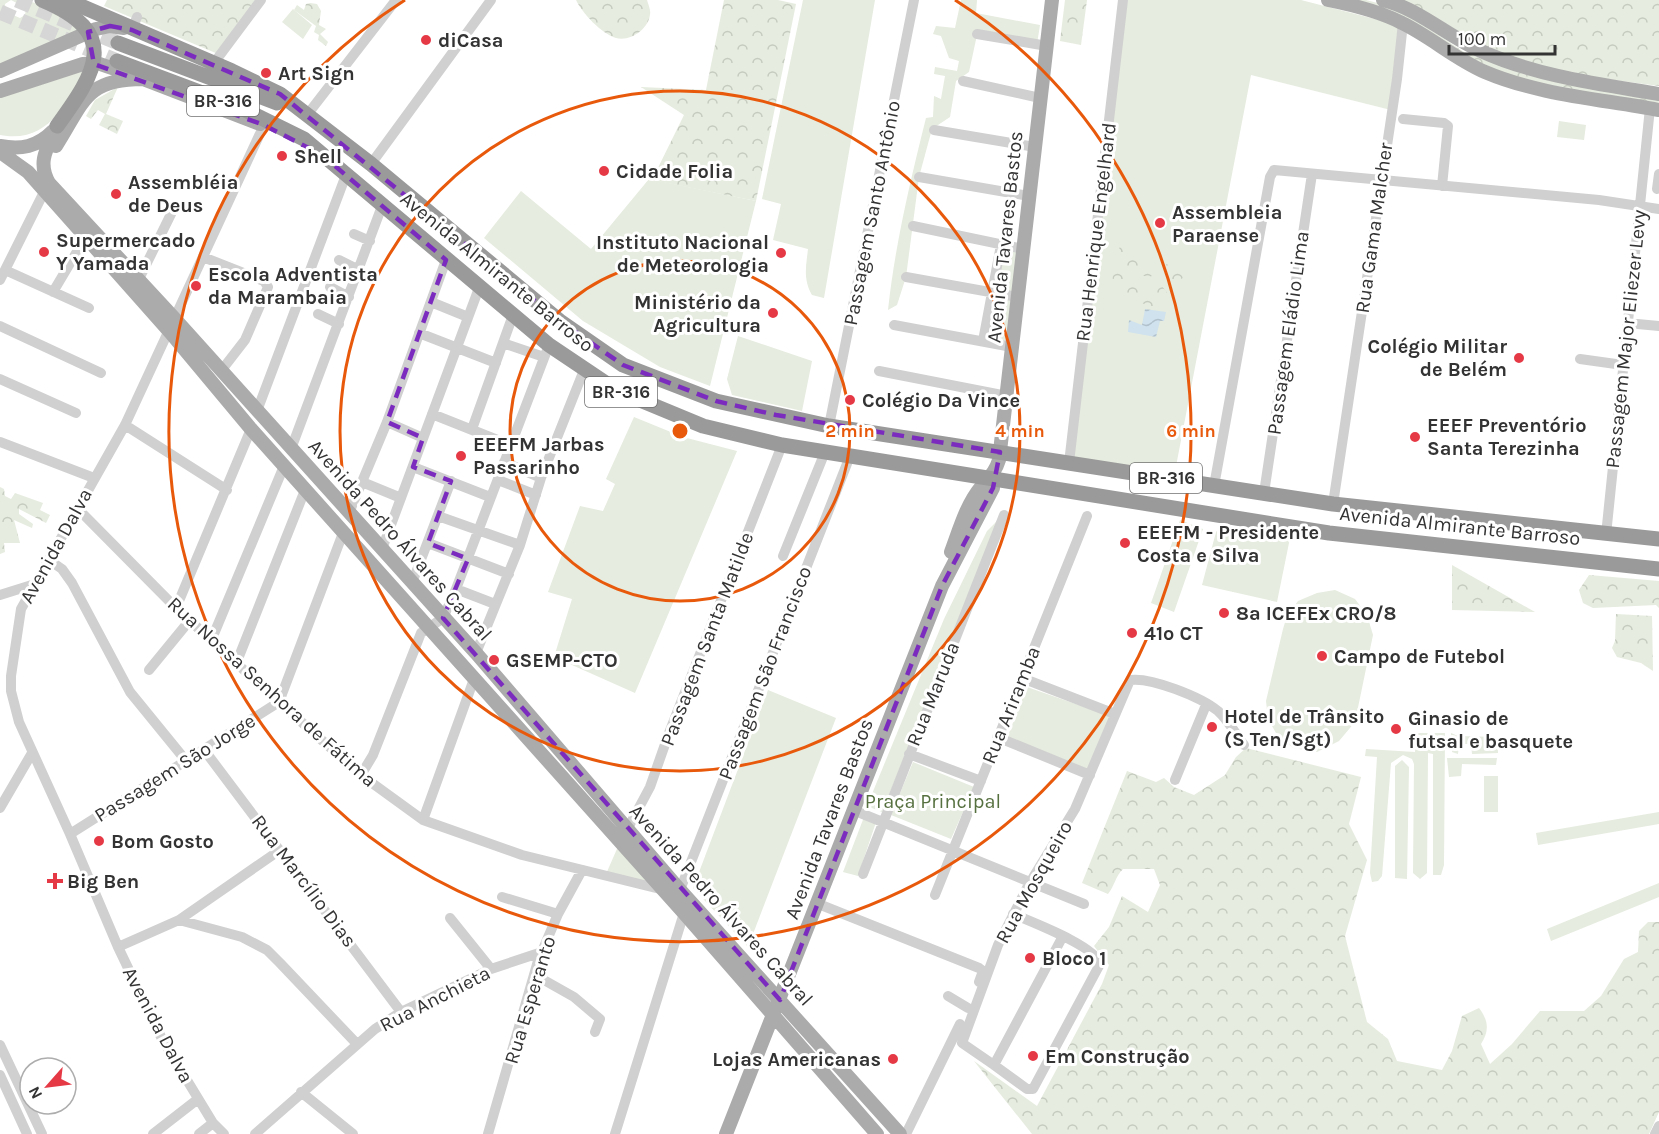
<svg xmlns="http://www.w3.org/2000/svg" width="1659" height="1134" font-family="Karla,sans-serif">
<defs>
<pattern id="forest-crowns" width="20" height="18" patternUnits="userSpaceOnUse" patternTransform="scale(1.5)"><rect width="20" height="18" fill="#e6ecdf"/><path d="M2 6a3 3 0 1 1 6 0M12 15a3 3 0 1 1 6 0" fill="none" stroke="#c6cbc0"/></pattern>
<pattern id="water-waves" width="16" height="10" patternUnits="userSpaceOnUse" patternTransform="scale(1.5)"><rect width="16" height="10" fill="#cfe2ee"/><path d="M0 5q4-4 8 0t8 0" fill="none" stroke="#b2c2cd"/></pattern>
</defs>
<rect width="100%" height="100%" fill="#fff"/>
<path fill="#e6ecdf" d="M0 0H11L5 4 6 12 20 18 25 15 26 8 11 0C42 0 55 10 78 30L0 68Z
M803 0H875L824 298 812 295C803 279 806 267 808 249L773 240 781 204 762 199Z
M961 0H977L976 13 1040 25 1037 44 977 35 969 72 956 81 950 117 932 129 919 177 906 277 897 305 888 310C895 245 910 182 926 118L933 117 934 96 941 99 945 76 934 74 935 67 957 71 959 61 949 58 941 36 933 34 936 26 955 28Z
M1122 0H1301L1402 26 1391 110 1251 75 1173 482 1069 464Z
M293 9 312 25 303 39 282 22Z
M74 70H88C64 104 49 144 0 135V94Z
M1559 121 1586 125 1584 140 1557 137Z
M649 179 756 201 710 386 660 367 583 321 484 238 521 191 591 249Z
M1003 248 1018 252 1012 293 995 289Z
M994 296 1014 300 1008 343 986 338Z
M738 336 812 361 802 411 732 395 727 379Z
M634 417 683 437 737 451 635 693 554 657 572 599 548 592 580 506 603 511 615 484 606 479Z
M1002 516 882 812 867 806 944 619 987 531Z
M1180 520 1203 529 1174 612 1151 603Z
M1221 526 1290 538 1277 602 1202 585 1216 532Z
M1335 590 1355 599 1367 615 1373 635 1355 722 1339 741 1317 752 1293 748 1276 733 1268 719 1266 701 1283 629 1287 616 1298 601 1317 593Z
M1027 687 1110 716 1087 770 1007 738Z
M768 690 836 718 748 947 693 888Z
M1416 733H1445L1444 865 1441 875H1433V754L1428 753 1427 873 1420 879 1413 873 1414 764 1412 759 1403 755 1391 763 1382 876 1378 881 1372 882 1370 873 1377 757 1365 756 1366 749 1415 752Z
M1451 733 1458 736 1497 737 1498 753 1472 754 1471 744H1459L1458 754 1452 752Z
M1447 758H1497L1496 765 1462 764 1461 776 1449 777Z
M1402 760 1409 767 1407 879 1395 878V766Z
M913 762 974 787 951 839 891 815Z
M1484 776H1498V812H1484Z
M1659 812V824L1538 845 1536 833Z
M864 817 876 822 858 876 843 872Z
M620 842 660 889 606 874Z
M1659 883V897L1551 941 1547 929Z"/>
<path fill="url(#forest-crowns)" d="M107 0H258L218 54 104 6Z
M576 0H647C648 4 651 10 650 14 649 29 630 42 616 38 602 34 582 13 576 0Z
M724 0H778L796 4 756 201 652 180 684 115 641 87 706 90Z
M1065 0H1087L1081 45 1060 41Z
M1351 0H1366L1385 5 1417 21 1464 52 1524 74 1659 98V106L1523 80 1474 61Z
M1397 0H1659V86C1607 79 1552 73 1502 54 1464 39 1438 14 1397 0Z
M310 3 317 4 321 11 319 25 326 29 320 34 328 42 326 46 318 40 319 35 314 32 316 26 294 10 297 5 304 10 306 4Z
M118 87 106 114 123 121 117 134 99 125 105 114 98 110 91 119 86 116 95 100Z
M1122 239 1133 242 1139 257 1156 265 1155 275 1149 277 1130 273 1129 278 1151 287 1162 286 1171 298 1168 307 1157 309 1113 292 1112 257 1114 253H1118Z
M1163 264 1177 265 1193 272 1171 285 1159 277V270Z
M0 487 4 489 5 496 11 499 15 493 43 503 40 510 50 515 46 523 19 509V514L33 524 32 528 14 520 20 543H4L5 552 0 554Z
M1452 565 1535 612 1452 610Z
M1589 575 1659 581V608L1656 605 1593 608 1583 603 1579 590Z
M1616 614 1652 616 1653 671 1641 663 1617 657 1612 648 1615 641Z
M1246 748 1361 777 1349 824 1367 860 1345 936 1367 1022 1388 1039 1397 1061 1442 1070 1452 1051 1462 1016 1479 1008C1488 1020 1490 1030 1481 1044L1490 1064 1512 1044 1540 1011H1584L1601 996 1624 959 1638 952 1639 931 1648 922H1659V1112L1649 1134H1032L974 1061 1037 1106 1102 984 1109 965 1094 946 1109 927 1122 896 1148 912 1160 885 1154 869H1123C1115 877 1115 885 1108 894L1082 883 1127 771 1156 782 1164 778 1174 787 1194 795 1225 775 1236 757Z"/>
<path fill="url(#water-waves)" d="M1145 309 1166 312 1164 321H1160L1156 337 1128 332 1129 320 1142 325Z"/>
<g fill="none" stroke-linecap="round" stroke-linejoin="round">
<path stroke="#d6d6d6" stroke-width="15" stroke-dasharray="15 8" stroke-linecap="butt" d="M17 0 118 43
M0 12 117 61"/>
<path stroke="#d0d0d0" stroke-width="10" d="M132 30 137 17
M977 34 1047 46
M214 63 261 0
M963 81 1040 98
M307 115 396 0
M1403 119 1444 123 1448 126 1442 186
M934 130 1035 147
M371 164 491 0
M919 177 1029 196
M1657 189 1659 174
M913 226 1023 249
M354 234 370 241
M203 257 264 281 268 287 245 340 221 371
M339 260 359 270
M5 270 89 308
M906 277 1018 297
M139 279 172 212
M0 280 42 196
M330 287 349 297
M53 292 85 238
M431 302 468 317
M318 314 339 324
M1627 323 1659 326
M894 325 1012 347
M0 326 101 373
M419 333 496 363
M983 341 1001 245
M503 343 544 357
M1580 359 1623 365
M879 371 1007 396
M0 379 76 413
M257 411 346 175
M432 414 510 445
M387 422 423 438
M125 425 227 490
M829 426 914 0
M472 429 513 315
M0 442 94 478
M291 449 382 206
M504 462 541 478
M1069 463 1123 0
M413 467 490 497
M498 480 536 495
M362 482 401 498
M1214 486 1270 177 1274 170 1599 200 1659 209
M1264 493 1312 174
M1333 504 1397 79 1403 23
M79 510 176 608 279 702 361 775 423 820 522 855 660 889
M349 513 387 422 446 260
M438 516 520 545
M1606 535 1650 108
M428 543 509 574
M382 549 479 288
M783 556 825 452
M49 560 62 569 72 583 130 692 187 762
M412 583 451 481
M456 589 495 604
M0 595 35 584
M176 608 251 429
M211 641 284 466
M476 653 520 545 541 478 584 370
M236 664 305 490
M149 670 190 620
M1022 678 1115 714
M997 737 1090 775
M205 751 401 1012
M909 754 981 781
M361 775 373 755 421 633 443 618 456 589 549 345
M1175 780 1206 705
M0 808 32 753
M853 810 1084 904
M423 820 474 679
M627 830 650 787 669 733 782 445
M70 834 279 702 343 533
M863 874 1004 515
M680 890 850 456
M935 895 1087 516
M502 897 558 914
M816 903 979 968 983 971 979 982
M450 918 491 969
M179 920 280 850
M1063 936 994 1065 962 1043 998 945 1029 884 1075 809 1130 680C1151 677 1201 697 1218 711 1228 720 1236 734 1244 745
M118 947 179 920 242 937 267 950 280 963 357 1044
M535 975 574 997 600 1019 595 1032
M948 996 968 1008
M0 1045 42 1134
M994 1065 1027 1089H1033L1100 964C1096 946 1031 922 1013 914
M0 1075 27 1134
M301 1092 353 1134
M153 1134 198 1099
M199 1134 213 1123
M224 1134 213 1123 162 1039 118 947 70 834 19 722 11 691V676L21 609 125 425 264 125
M255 1134 375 1029 401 1012 491 969 542 952
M488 1134 538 961 558 914 582 870
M615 1134 684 913
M906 1134 960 1024
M1655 1134 1659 1126"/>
<path stroke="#ababab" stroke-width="14" d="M1328 0C1353 5 1379 11 1402 23 1431 37 1455 59 1485 72 1539 95 1601 99 1659 110
M1383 0C1419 9 1447 36 1481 51 1536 76 1599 84 1659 94
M0 71 96 29 110 26 124 28
M0 91 83 64 97 63 135 76
M56 128C47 148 37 162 49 183L175 319 476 653 680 890 900 1134
M0 146C21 150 37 147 53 131
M56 146C84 102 85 79 143 79L260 124
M0 152 28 172 170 332 251 429 684 913 877 1134
M951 552C959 531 966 505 981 487 989 477 995 473 999 460L1052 0
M726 1134 942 586 993 488 992 477"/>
<path stroke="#9a9a9a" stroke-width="15" d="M67 0 232 71 280 94 371 164 561 322 623 365 716 401 829 426 1333 504 1659 539
M118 43 277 103
M117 61 237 106 304 139 549 345 616 390 703 426 782 445 1329 533 1659 569"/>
<path stroke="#9a9a9a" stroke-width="15" d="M42 0C121 33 97 71 57 126"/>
</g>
<path fill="none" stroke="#7b2cbf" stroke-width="4.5" stroke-dasharray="12 8" stroke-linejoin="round" d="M110 26 132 30 280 94 561 322 623 365 716 401 776 415 1000 452 993 488 942 586 780 1000 443 618 468 559 428 543 451 481 413 467 423 438 387 422 446 260 322 155 264 125 94 64 88 32Z"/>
<g fill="none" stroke="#e8590c" stroke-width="3">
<circle cx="680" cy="431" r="170"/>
<circle cx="680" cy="431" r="340"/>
<path d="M955 0A511 511 0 1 1 405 0"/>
</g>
<g fill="#e63946" stroke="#fff" stroke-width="2">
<circle cx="426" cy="40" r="6"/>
<circle cx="266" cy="73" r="6"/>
<circle cx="282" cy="156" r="6"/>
<circle cx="604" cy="171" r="6"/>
<circle cx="116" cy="194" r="6"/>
<circle cx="1160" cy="223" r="6"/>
<circle cx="44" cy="252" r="6"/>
<circle cx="781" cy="253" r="6"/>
<circle cx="196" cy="286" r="6"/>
<circle cx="773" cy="313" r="6"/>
<circle cx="1519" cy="358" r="6"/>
<circle cx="850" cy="400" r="6"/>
<circle cx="1415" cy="437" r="6"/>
<circle cx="461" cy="456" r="6"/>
<circle cx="1125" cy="543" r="6"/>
<circle cx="1224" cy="613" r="6"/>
<circle cx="1132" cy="633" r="6"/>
<circle cx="1322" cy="656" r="6"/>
<circle cx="494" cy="660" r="6"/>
<circle cx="1212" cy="727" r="6"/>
<circle cx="1396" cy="729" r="6"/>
<circle cx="99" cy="841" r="6"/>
<path d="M52 872h6v6h6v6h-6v6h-6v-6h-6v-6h6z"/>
<circle cx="1030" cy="958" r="6"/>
<circle cx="1033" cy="1056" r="6"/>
<circle cx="893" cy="1059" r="6"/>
</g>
<g text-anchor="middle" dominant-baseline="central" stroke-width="6" stroke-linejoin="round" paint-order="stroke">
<g fill="#fff" stroke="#707070" stroke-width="1.5">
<rect x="187" y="86" width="72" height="30" rx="4.5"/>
<rect x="585" y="377" width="72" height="30" rx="4.5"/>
<rect x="1130" y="463" width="72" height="30" rx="4.5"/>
</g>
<g font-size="18" font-weight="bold" fill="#333">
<text x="223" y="101">BR-316</text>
<text x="621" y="392">BR-316</text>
<text x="1166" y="478">BR-316</text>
</g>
<g font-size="20" font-weight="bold" fill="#333" stroke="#fff" text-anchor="start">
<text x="438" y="40">diCasa</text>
<text x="278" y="73">Art Sign</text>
<text x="294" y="156">Shell</text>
<text x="616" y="171">Cidade Folia</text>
<text x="128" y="182">Assembléia<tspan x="128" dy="23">de Deus</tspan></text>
<text x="1172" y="212">Assembleia<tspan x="1172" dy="23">Paraense</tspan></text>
<text x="56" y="240">Supermercado<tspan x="56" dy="23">Y Yamada</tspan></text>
<text x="769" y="242" text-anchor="end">Instituto Nacional<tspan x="769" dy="23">de Meteorologia</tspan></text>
<text x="208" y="274">Escola Adventista<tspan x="208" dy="23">da Marambaia</tspan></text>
<text x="761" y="302" text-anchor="end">Ministério da<tspan x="761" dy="23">Agricultura</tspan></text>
<text x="1507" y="346" text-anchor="end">Colégio Militar<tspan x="1507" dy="23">de Belém</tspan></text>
<text x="862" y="400">Colégio Da Vince</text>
<text x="1427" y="425">EEEF Preventório<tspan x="1427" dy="23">Santa Terezinha</tspan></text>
<text x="473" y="444">EEEFM Jarbas<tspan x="473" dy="23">Passarinho</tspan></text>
<text x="1137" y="532">EEEFM - Presidente<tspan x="1137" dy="23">Costa e Silva</tspan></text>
<text x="1236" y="613">8ª ICEFEx CRO/8</text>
<text x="1144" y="633">41º CT</text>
<text x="1334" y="656">Campo de Futebol</text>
<text x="506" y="660">GSEMP-CTO</text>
<text x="1224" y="716">Hotel de Trânsito<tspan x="1224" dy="23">(S Ten/Sgt)</tspan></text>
<text x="1408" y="718">Ginasio de<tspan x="1408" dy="23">futsal e basquete</tspan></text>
<text x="111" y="841">Bom Gosto</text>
<text x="67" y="881">Big Ben</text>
<text x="1042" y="958">Bloco 1</text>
<text x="1045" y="1056">Em Construção</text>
<text x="881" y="1059" text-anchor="end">Lojas Americanas</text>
</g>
<g font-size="20" fill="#333" stroke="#fff">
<text transform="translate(872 213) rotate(-79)">Passagem Santo Antônio</text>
<text transform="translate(1374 228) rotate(-82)">Rua Gama Malcher</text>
<text transform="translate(1096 232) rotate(-83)">Rua Henrique Engelhard</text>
<text transform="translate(1005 237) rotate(-84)">Avenida Tavares Bastos</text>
<text transform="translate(497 272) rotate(39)">Avenida Almirante Barroso</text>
<text transform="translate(1288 333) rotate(-82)">Passagem Eládio Lima</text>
<text transform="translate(1626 339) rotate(-84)">Passagem Major Eliezer Levy</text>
<text transform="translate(1460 526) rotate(6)">Avenida Almirante Barroso</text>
<text transform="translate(400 540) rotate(48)">Avenida Pedro Álvares Cabral</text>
<text transform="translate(56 546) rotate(-61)">Avenida Dalva</text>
<text transform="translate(707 639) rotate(-69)">Passagem Santa Matilde</text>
<text transform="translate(765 673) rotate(-69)">Passagem São Francisco</text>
<text transform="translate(272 692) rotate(42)">Rua Nossa Senhora de Fátima</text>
<text transform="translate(933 694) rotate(-68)">Rua Maruda</text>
<text transform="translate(1011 705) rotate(-68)">Rua Ariramba</text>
<text transform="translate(175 768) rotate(-32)">Passagem São Jorge</text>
<text transform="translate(829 819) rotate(-69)">Avenida Tavares Bastos</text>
<text transform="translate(304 881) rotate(53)">Rua Marcílio Dias</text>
<text transform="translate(1034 882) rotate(-61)">Rua Mosqueiro</text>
<text transform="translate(721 905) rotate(48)">Avenida Pedro Álvares Cabral</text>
<text transform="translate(435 999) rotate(-27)">Rua Anchieta</text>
<text transform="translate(530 1000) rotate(-73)">Rua Esperanto</text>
<text transform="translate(158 1025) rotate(62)">Avenida Dalva</text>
</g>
<g font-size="20" fill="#56703f" stroke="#fff">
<text x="933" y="801">Praça Principal</text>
</g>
</g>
<circle cx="680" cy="431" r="9" fill="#e8590c" stroke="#fff" stroke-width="3"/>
<g font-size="18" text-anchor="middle" font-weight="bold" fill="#e8590c" stroke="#fff" stroke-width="6" stroke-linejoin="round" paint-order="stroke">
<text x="850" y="437">2 min</text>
<text x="1020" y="437">4 min</text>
<text x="1191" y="437">6 min</text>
</g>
<g transform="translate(48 1086) rotate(242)"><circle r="28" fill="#ffffff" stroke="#adadad" stroke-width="1.5"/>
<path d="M0-4.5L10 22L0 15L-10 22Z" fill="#e63946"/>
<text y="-9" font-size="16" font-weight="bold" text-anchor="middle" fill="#333333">N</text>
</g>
<path d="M1449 45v9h106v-9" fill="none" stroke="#333333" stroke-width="3"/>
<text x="1458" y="45" font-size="18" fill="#333333" stroke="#ffffff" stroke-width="4.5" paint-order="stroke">100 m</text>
</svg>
